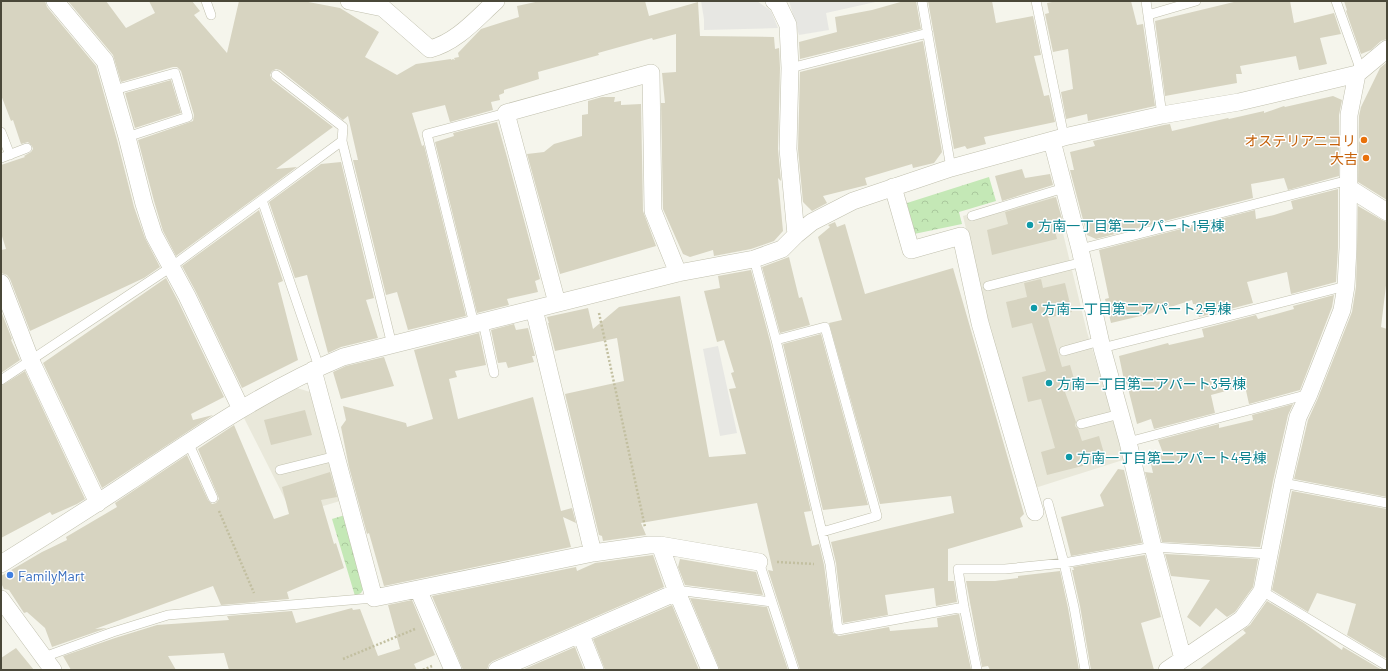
<svg xmlns="http://www.w3.org/2000/svg" width="1388" height="671" font-family="Barlow,'Noto Sans JP',sans-serif">
<defs>
<pattern id="park-crowns" width="20" height="18" patternUnits="userSpaceOnUse"><rect width="20" height="18" fill="#c4e8b6"/><path d="M2 6a3 3 0 1 1 6 0M12 15a3 3 0 1 1 6 0" fill="none" stroke="#aac89d"/></pattern>
</defs>
<rect width="100%" height="100%" fill="#f5f5ec"/>
<path fill="#e9e8da" d="M1052 188 1087 332 1126 459 1035 488 982 298 963 216Z
M294 387 310 392 340 501 293 515 244 418Z"/>
<path fill="url(#park-crowns)" d="M989 177 996 201 959 212 962 224 914 234 907 203Z
M345 515 365 586 361 593 355 596 332 519Z"/>
<path fill="#e7e7e3" d="M701 1H757L771 11 778 28 704 30V19Z
M789 1H880L826 13 829 30 799 35Z
M718 346 737 433 720 436 703 349Z"/>
<path fill="#d7d4c1" d="M1 1H45L47 7 96 66 117 140 134 207 145 238 160 267 144 278 30 331 10 279 7 275 1 273V250L6 249 1 233V165L25 157 24 156 31 152 33 149 32 146 28 142 21 144 13 120 11 121 1 95Z
M68 1H106L126 28 155 13 149 1H192L200 11 194 15 227 53 239 1H303L340 8 379 32 365 57 397 75 416 64 451 59V60L453 59 455 60 454 58 459 57 458 53 481 29 519 17 517 6 540 1H645L649 16 698 2 700 36 774 37 775 49 779 48 780 68 778 149 781 181 778 178 783 231 774 241 751 249 714 256 713 250 690 257 683 254 663 209 661 103H665L662 73 676 72V34L653 40 652 38 598 53 599 55 538 72 539 79 504 90V93L499 95 500 100 491 102 493 110 450 122 445 105 412 113 422 146 424 145 466 316 408 330 397 292 386 295 353 160H358L348 116 343 120 280 70 276 69 272 71 270 75 272 80 333 127 276 169 297 167 176 256 163 231 154 201 138 140 193 121 194 115 181 71 177 67H173L121 82 113 55Z
M904 1H916L921 29 800 59 799 42 837 32 835 17 872 10Z
M928 1H992L996 23 1033 16 1041 55 1034 56 1044 96 1049 95 1055 122 984 137 986 144 967 149 965 146 954 149Z
M1057 1H1131L1137 25 1143 24 1155 106 1088 121 1087 114 1066 119 1061 92 1073 89 1068 49 1053 52 1045 14 1049 13 1047 3Z
M1238 1H1290L1294 23 1334 13 1341 34 1320 38 1327 64 1299 70 1296 56 1240 66 1242 74H1236L1237 83 1165 96 1155 21Z
M1344 1H1387V39L1381 41 1371 50 1361 54 1346 11 1347 10Z
M923 41 942 152 934 163 913 168 912 164 865 178 867 185 823 196 827 203 812 211 803 202 798 149 800 72Z
M1387 62V200L1358 182 1359 116 1361 107 1380 68Z
M171 80 181 113 135 128 125 93Z
M1333 96 1342 100 1339 115V176L1288 190 1284 178 1251 184 1253 198 1096 239 1087 235 1070 170H1074L1070 152 1095 146 1093 141 1164 125 1170 124 1172 131 1228 118 1229 119 1264 111V113L1284 106 1285 107Z
M602 97H615L614 102 621 101V105L641 104 643 211 656 246 560 274 527 154 544 152 554 144 582 136V115L588 114V101Z
M497 122 507 157 540 279 535 281 538 292 507 299 509 305 477 313 435 142 454 136 453 133Z
M341 162 374 298 366 300 378 338 341 347 328 353 307 275 295 278 269 202 321 164Z
M1022 169 1025 178 1050 174 1053 185 1002 201 995 176Z
M1338 189V248L1336 282 1291 294 1287 272 1247 282 1253 303 1199 317 1195 304H1193L1192 300 1149 314 1111 323 1105 299 1109 298 1099 250 1255 210 1256 219 1274 215 1293 209 1291 201Z
M1056 197 1064 226 1053 222 1057 239 992 255 987 230 1008 224 1005 212Z
M1358 206 1382 220 1387 222V277L1381 327 1387 329V497L1294 479 1308 420 1318 398 1352 312 1356 287Z
M259 210 283 281 278 283 298 360 242 388 196 292 182 266Z
M835 222 837 227 845 224 865 294 953 268 1024 514 1020 518 1023 527 948 549V581H954L957 602 936 606 934 588 885 595 888 615 843 623 836 563 831 542 954 513 951 496 880 504 829 323 842 320 818 237 830 227 828 225Z
M789 257 799 298 802 297 810 325 780 333 762 267Z
M751 270 770 341 811 511 804 512 812 546 819 544 824 565 833 633 839 636 889 627 890 631 938 627 937 618 959 614 971 669 965 670H800L768 570 773 571 757 503 641 523 646 535 603 541 602 536 599 535 565 394 624 381 617 338 555 351 548 323H549L547 317 588 308 593 329 619 307 680 296 709 457 746 454 729 389 736 388 731 373 734 372 724 340 717 342 704 291 720 288 718 276Z
M166 278 178 301 224 397 191 414 193 420 213 415 102 488 43 363Z
M1041 279 1043 288 1065 283 1072 312 1048 318 1062 367 1070 365 1077 389 1065 392 1076 422 1075 426 1078 429 1082 441 1099 436 1106 460 1047 475 1041 452 1055 448 1041 399 1028 402 1022 377 1046 371 1032 323 1012 328 1006 302 1027 297 1024 283Z
M1334 295 1332 307 1300 390 1249 404 1245 386 1211 395 1215 413 1154 429 1151 419 1137 424 1127 384 1125 385 1119 356 1168 343 1169 345 1204 337 1202 329 1256 315 1258 319 1294 309 1293 306Z
M1 311 12 339 11 340 20 360 1 373Z
M514 324 516 330 528 328 535 356H532L534 362 508 368 506 362 498 363 491 330Z
M479 333 486 365 455 371 457 377 449 379 458 419 533 397 561 511 572 508 576 523 563 517 571 547 384 586 369 533 367 534 349 467 341 427 346 420 343 406 406 423 407 427 433 419 414 350Z
M821 334 868 505 823 510 783 344Z
M384 357 394 386 341 399 333 372 346 366Z
M25 371 85 499 77 504 52 515 50 512 1 538V386Z
M1293 404 1288 415 1273 481 1260 547 1162 542 1145 472 1153 473 1149 455 1163 453 1158 440 1219 424V428L1253 420 1252 415Z
M305 410 312 435 271 445 264 420Z
M234 425 274 519 289 514 282 487 330 472 337 497 321 500 334 544 336 543 344 568 287 592 289 599 221 605 213 586 95 629 107 628 52 647 45 628 27 612 24 613 9 590 4 589 1 583V576L42 552 67 540 66 537 117 507 115 503 187 455 208 500 212 504 216 503 219 499 218 496 198 449Z
M1118 469 1124 470 1142 543 1071 556 1061 517 1104 506 1100 495Z
M1292 491 1387 509V659L1347 635 1356 604 1317 593 1308 612 1272 590Z
M1165 554 1258 559 1253 587 1235 612 1227 617 1216 608 1200 627 1187 617 1210 580 1171 576Z
M653 555 664 587 493 661 489 664 487 670H463L432 596 576 567 577 571 595 563Z
M1145 555 1161 617 1141 623 1154 670H1091L1080 606 1072 570H1074L1073 567Z
M680 559 756 572 763 595 685 585 678 567Z
M1060 571 1068 608 1079 670H990L988 666 982 667 966 581H995L1018 578V576Z
M690 598 767 607 788 670H720Z
M412 600 435 655 414 664 417 670H229L224 653 168 656 176 670H71L63 656 115 638 157 625 229 620 227 616 292 611 296 623 352 608 353 610 360 609 378 656 400 649 388 605Z
M1267 601 1304 623 1342 650 1343 647 1382 670H1199L1246 633 1243 630 1250 625Z
M672 605 699 670H605L593 639Z
M575 647 584 670H522Z
M16 648 34 670H1V658Z"/>
<g fill="none" stroke-linecap="round" stroke-linejoin="round">
<defs>
<path id="service" d="M206 1 211 15
M922 1 951 168
M1036 1 1064 137
M1146 1 1162 115
M1336 1 1361 71
M1148 15 1196 1
M790 68 928 33
M114 90 175 73 188 117 127 137
M1 132 10 155
M342 141 392 345
M1 158 27 148
M262 200 319 367
M972 216 1064 188
M1080 249 1349 180
M754 259 776 340 822 532 830 564 838 630 964 607
M988 286 1083 262
M483 322 494 373
M474 324 427 134 506 113
M776 340 825 327 877 516 822 532
M1102 348 1346 286
M1064 351 1100 341
M1 380 171 267 342 141 343 127 276 75
M1081 424 1120 414
M188 442 213 498
M1128 442 1309 394
M280 470 336 456
M1283 483 1387 503
M1048 503 1064 563 1074 607 1085 670
M759 562 794 670
M1262 591 1387 666
M677 592 684 591 772 602
M44 657 113 632 168 615 374 598
M977 670 964 607 958 569H1005L1064 563 1153 547 1269 554"/>
<path id="minor" d="M55 1 105 61 127 137 144 204 154 235 187 296 241 409
M349 1 383 8 430 49C457 42 476 19 496 1
M774 1 778 4 788 25 790 68 788 149 796 235
M1052 141 1080 249 1102 348 1128 442 1153 547 1183 659
M893 187 911 250 961 236 980 323 1035 512
M1349 188 1387 212
M1 283 31 361 98 503
M557 303 506 113 651 73 653 211 678 273
M534 309 593 553
M313 370 374 598 593 553 649 545H660L759 562
M660 545 677 592 710 670
M1 564C44 537 87 510 129 482 198 436 266 389 343 357L678 273 754 259 782 249 796 235 812 222 853 201 951 168 1064 137 1162 115 1239 102 1357 74
M418 589 453 670
M1 599 53 670
M581 635 595 670
M497 670 677 592
M1167 670 1242 619 1262 591 1283 483 1298 417 1309 394 1342 310 1346 286 1348 248 1349 115 1357 74 1387 49"/>
</defs>
<use href="#service" stroke="#c1c0ae" stroke-width="10"/>
<use href="#minor" stroke="#c1c0ae" stroke-width="18"/>
<path stroke="#c2bfa0" stroke-width="2.5" stroke-dasharray="2 2" stroke-linecap="butt" d="M599 313 645 527
M219 511 254 593
M777 562 814 564
M343 659 415 629
M423 670 432 666"/>
<use href="#service" stroke="#fff" stroke-width="9"/>
<use href="#minor" stroke="#fff" stroke-width="17"/>
</g>
<g fill="#e8710a" stroke="#fff" stroke-width="1.5">
<circle cx="1364" cy="140" r="4"/>
<circle cx="1366" cy="158" r="4"/>
</g>
<g fill="#0f9aa8" stroke="#fff" stroke-width="1.5">
<circle cx="1030" cy="225" r="4"/>
<circle cx="1034" cy="308" r="4"/>
<circle cx="1049" cy="383" r="4"/>
<circle cx="1069" cy="457" r="4"/>
</g>
<circle fill="#3f7fe0" stroke="#fff" stroke-width="1.5" cx="10" cy="575" r="4"/>
<g text-anchor="middle" dominant-baseline="central" stroke-width="3" stroke-linejoin="round" paint-order="stroke">
<g font-size="14" fill="#c56008" stroke="#fff" text-anchor="end">
<text x="1356" y="140">オステリアニコリ</text>
<text x="1358" y="158">大吉</text>
</g>
<g font-size="14" fill="#0d838f" stroke="#fff" text-anchor="start">
<text x="1038" y="225">方南一丁目第二アパート1号棟</text>
<text x="1042" y="308">方南一丁目第二アパート2号棟</text>
<text x="1057" y="383">方南一丁目第二アパート3号棟</text>
<text x="1077" y="457">方南一丁目第二アパート4号棟</text>
</g>
<g font-size="14" fill="#366cbe" stroke="#fff" text-anchor="start">
<text x="18" y="575">FamilyMart</text>
</g>
</g>
<rect width="1388" height="671" fill="none" stroke="#4a4839" stroke-width="4"/>
</svg>
